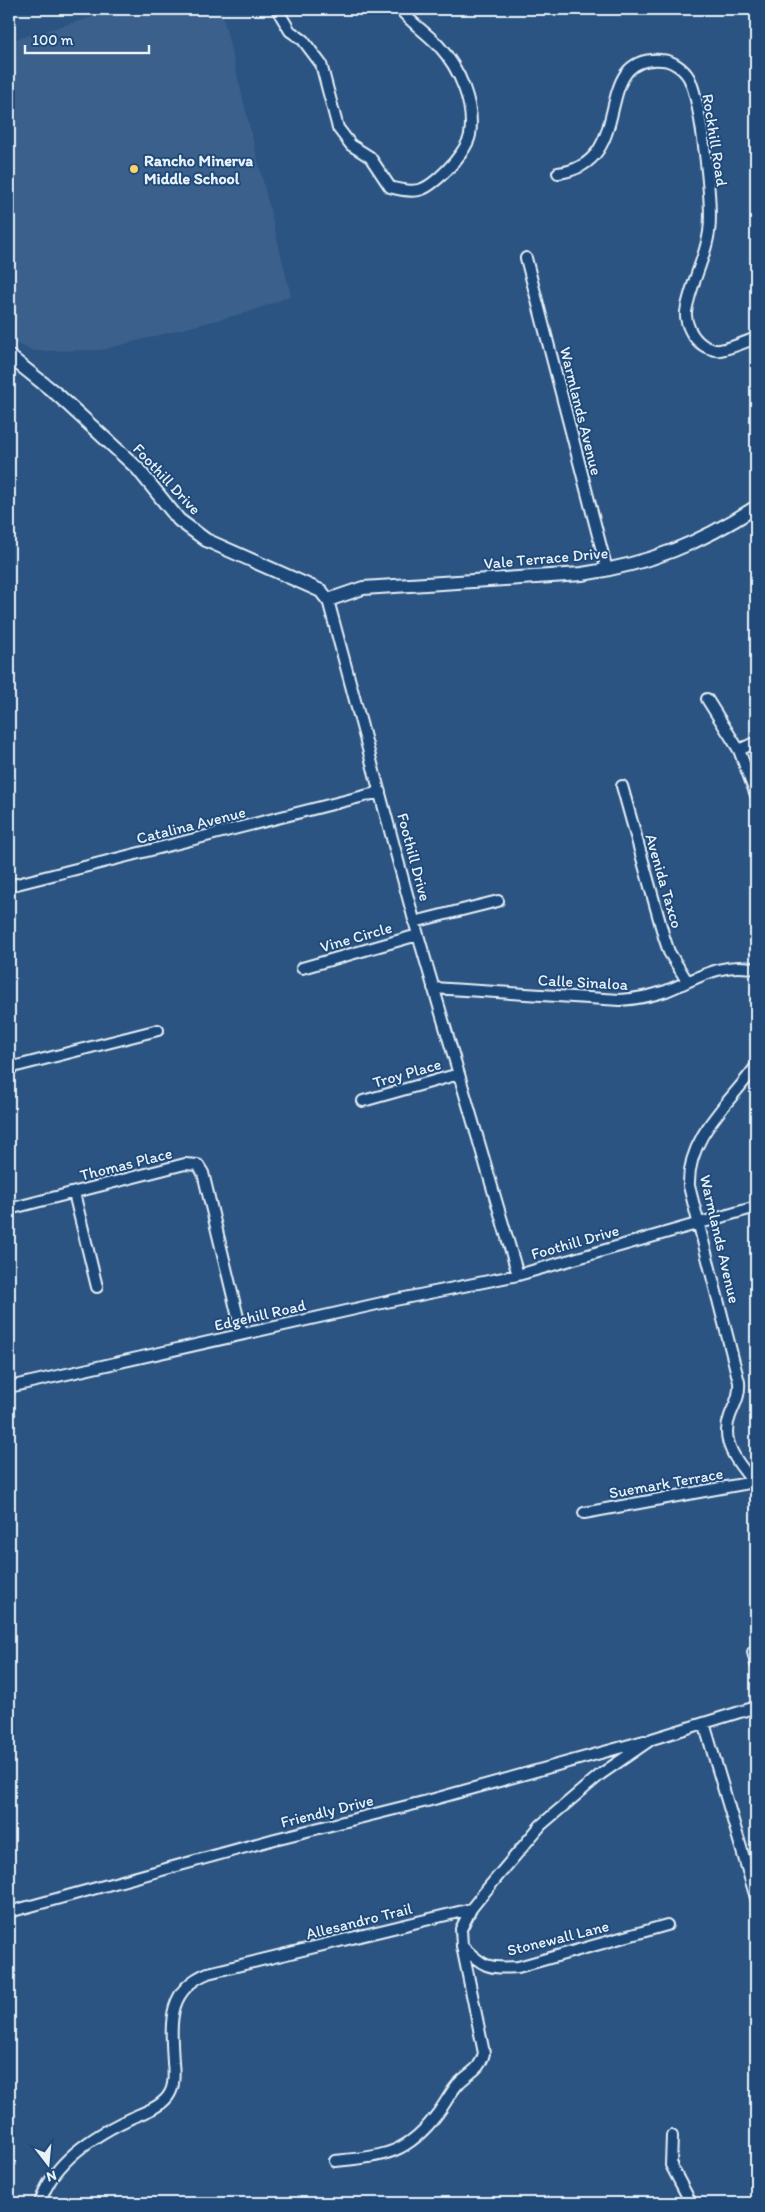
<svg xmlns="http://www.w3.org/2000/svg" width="765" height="2212" font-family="Itim,sans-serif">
<rect width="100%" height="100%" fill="#2b5482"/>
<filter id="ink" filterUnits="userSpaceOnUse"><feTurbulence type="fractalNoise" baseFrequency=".02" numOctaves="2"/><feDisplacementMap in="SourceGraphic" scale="10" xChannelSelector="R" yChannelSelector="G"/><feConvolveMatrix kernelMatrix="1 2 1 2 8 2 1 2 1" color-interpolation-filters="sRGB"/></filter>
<g filter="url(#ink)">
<path fill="#3a608b" d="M121 9H221L291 296 252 311 102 350 34 351 9 341V41Z"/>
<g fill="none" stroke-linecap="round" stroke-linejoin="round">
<defs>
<path id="minor" d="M277 9 290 31 303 40 321 64 338 128 351 145 370 157 390 187C418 195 426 191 447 170 455 162 468 146 470 135 475 104 459 68 439 46 427 33 411 23 400 9
M558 173C639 163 588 55 661 60 672 60 684 69 689 78 701 102 713 205 709 232 705 260 690 285 686 312 685 323 692 336 699 342 704 347 714 351 720 350 732 348 745 342 756 338
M526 258 607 570
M328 600 418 935 518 1275
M707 699 739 750 756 795
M739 750 756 742
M622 786 664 937 669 952 687 981
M9 886 380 792
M414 922 498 901
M302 968 418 935
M433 988 620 1000C636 999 651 996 666 991 697 979 721 961 756 969
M756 1066C730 1103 687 1136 689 1186L739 1382C740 1396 735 1403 730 1416 719 1443 740 1466 756 1485
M9 1068 158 1030
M363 1101 459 1074
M74 1193 97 1287
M9 1209 185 1164 198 1165 203 1173 242 1334
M9 1387 395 1300 518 1275 756 1207
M584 1513 754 1482
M753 1652 756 1664
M704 1723 756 1898
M9 1912 275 1839 427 1801 644 1741
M462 1946C484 1967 487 1969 518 1967L667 1925
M672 2136 671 2165 691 2203
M335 2161C383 2156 407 2155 438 2113 445 2104 450 2093 458 2084 469 2072 480 2071 484 2053L462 1946 461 1929 471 1909 483 1894 541 1825 601 1774 652 1739 756 1707
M40 2203C52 2163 93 2136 129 2119 142 2113 163 2107 170 2093 175 2084 174 2072 173 2063 171 2024 166 1990 208 1973L471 1909"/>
<path id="major" d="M9 356 59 396 137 468 179 520 206 540 321 591 328 600 363 588 582 574C649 564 699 544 756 507"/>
</defs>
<use href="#minor" stroke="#e8f1f8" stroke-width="14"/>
<use href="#major" stroke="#e8f1f8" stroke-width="16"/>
<use href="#minor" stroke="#1f4a7a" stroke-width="10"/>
<use href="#major" stroke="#1f4a7a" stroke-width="12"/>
</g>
</g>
<circle fill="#ffd166" stroke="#1f4a7a" stroke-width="2" cx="134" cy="169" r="5"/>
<g text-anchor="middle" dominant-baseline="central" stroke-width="4" stroke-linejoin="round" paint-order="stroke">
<g font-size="16" fill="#e8f1f8" stroke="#1f4a7a">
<text transform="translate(715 140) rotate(81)">Rockhill Road</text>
<text transform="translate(581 411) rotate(76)">Warmlands Avenue</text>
<text transform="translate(167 479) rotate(47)">Foothill Drive</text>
<text transform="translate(546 558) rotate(-5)">Vale Terrace Drive</text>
<text transform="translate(191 825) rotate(-14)">Catalina Avenue</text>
<text transform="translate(414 857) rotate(75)">Foothill Drive</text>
<text transform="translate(664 881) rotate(74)">Avenida Taxco</text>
<text transform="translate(356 937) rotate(-16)">Vine Circle</text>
<text transform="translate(583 982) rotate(3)">Calle Sinaloa</text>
<text transform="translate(407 1073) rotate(-16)">Troy Place</text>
<text transform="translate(126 1164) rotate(-14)">Thomas Place</text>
<text transform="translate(720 1239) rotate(77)">Warmlands Avenue</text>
<text transform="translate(575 1242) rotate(-16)">Foothill Drive</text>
<text transform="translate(260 1315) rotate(-13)">Edgehill Road</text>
<text transform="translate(666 1483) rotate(-10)">Suemark Terrace</text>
<text transform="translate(327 1811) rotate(-14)">Friendly Drive</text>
<text transform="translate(359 1921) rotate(-14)">Allesandro Trail</text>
<text transform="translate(558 1938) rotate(-14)">Stonewall Lane</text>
</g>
<g font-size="16" font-weight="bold" fill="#e8f1f8" stroke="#1f4a7a" text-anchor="start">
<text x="144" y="160">Rancho Minerva<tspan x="144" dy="18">Middle School</tspan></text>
</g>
</g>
<rect width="765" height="2212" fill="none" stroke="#1f4a7a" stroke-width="30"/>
<rect x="15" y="15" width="735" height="2182" fill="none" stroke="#e8f1f8" stroke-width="2" filter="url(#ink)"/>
<g transform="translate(48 2164) rotate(164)" stroke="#1f4a7a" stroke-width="4" paint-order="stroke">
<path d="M0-4L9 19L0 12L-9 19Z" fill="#e8f1f8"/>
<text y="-8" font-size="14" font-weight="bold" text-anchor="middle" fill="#e8f1f8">N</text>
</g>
<path d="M25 45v8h124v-8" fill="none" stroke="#e8f1f8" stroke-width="2.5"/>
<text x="32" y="45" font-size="15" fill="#e8f1f8" stroke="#1f4a7a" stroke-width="4" paint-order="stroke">100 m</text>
</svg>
